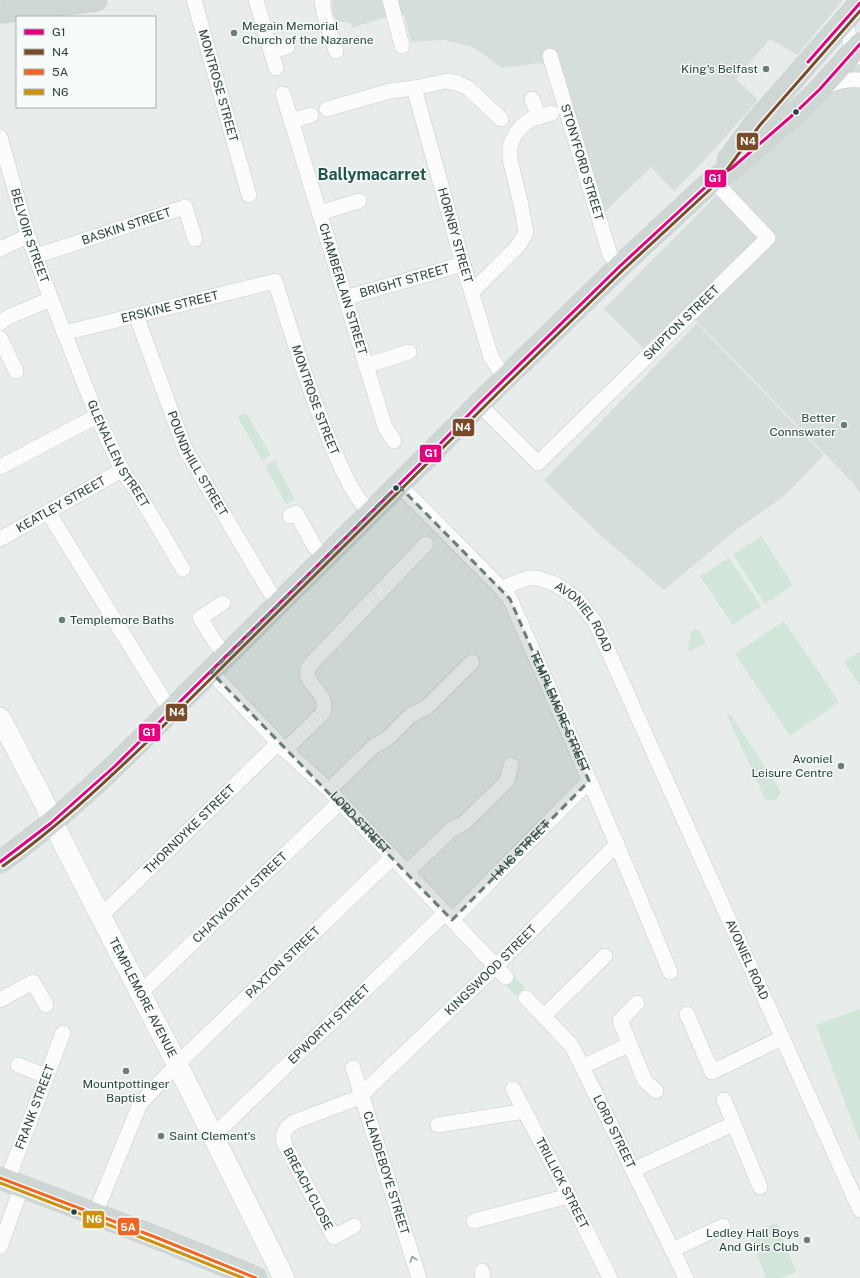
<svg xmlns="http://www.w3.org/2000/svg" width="860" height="1278" font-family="'Public Sans',sans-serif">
<rect width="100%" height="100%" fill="#e8edeb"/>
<path fill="#d6dedb" d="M332 0H843L797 55 770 39 736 79 758 100 702 163 674 191 651 167 604 213 546 66 539 63 502 68 473 47 443 40 411 42 404 15 383 18 352 28 350 22H337L333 14Z
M860 50V494L854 484 685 309 643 348 604 309Z
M697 323 824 455 783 497 736 530 664 590 599 534 544 480Z"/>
<path fill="#d1e6d8" d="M244 413 247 414 271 455 262 460 238 418V416Z
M276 460 278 465 277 466 295 499 286 504 265 466Z
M761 536 793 585 765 604 733 555Z
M729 558 761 606 733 625 700 576Z
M784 621 839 702 790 736 735 654Z
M695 629 700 631 706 644 689 651 688 649 691 632Z
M860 651V686L844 662Z
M730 714 779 788 781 793C777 800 773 803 765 799L727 715Z
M513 975 525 988 516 996 504 983Z
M860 1009V1143L816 1025Z
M777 1223 796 1272 780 1278H766L749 1234Z"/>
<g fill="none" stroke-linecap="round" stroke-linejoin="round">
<defs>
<g id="street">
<path id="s1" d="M194 0 249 195"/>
<path d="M256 0 276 68"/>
<path d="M322 0 324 13 336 51"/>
<path d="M390 0 402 46"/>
<path d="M845 20C848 33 850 46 858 57"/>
<path d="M271 51 287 47"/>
<path id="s2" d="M550 56 610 255 620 266"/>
<path d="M824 87C837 82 846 79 860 80"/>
<path id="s3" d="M414 88 463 264 491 357 505 378"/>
<path id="s4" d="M283 94 385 427 394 441"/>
<path d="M532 99 539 117"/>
<path d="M327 109 390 91 414 88 447 81 458 83 468 88 501 119"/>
<path d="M291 121 311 115"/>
<path id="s5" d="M0 137 28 236 51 299 97 416 122 470 127 478 135 488 183 569"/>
<path d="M319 213 359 201"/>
<path d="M0 249 28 236"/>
<path id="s6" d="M36 256 185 207 195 239"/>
<path d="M472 292 516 248 522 240 526 232 521 205 510 159V145L516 133 522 126 531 119 552 113"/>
<path id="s7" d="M345 298 463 264"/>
<path id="s8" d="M136 315 185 449 270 592 280 602"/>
<path d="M0 323 8 317 51 299"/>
<path id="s9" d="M64 333 275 281C293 337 310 394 333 449 343 471 353 496 370 512"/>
<path d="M0 338 16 371"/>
<path d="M365 366 409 352"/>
<path id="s10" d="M479 404 538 463 768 238 713 180"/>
<path d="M0 467 97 416"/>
<path id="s11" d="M398 485 410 496 502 589 510 599C565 723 619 847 670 972"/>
<path d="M48 512 163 699 172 710"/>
<path d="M290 516 296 513 315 547 324 558"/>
<path id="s12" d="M0 539 122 470"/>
<path id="s13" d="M502 589 514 583 528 578H538L555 584 576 598 595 622 632 704"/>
<path d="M223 603 200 618 217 645 227 654"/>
<path id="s14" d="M211 672 285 750 329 790 506 977"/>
<path id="s15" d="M634 709 860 1210"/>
<path d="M285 750 323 713C330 690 300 685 309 666L426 544"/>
<path d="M329 790 374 746 387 739 411 715 427 707 472 662"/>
<path d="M407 872 452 829 464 823 507 781 511 765"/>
<path id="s16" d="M101 916 278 743"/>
<path id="s17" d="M452 920 589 781"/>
<path id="s18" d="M140 993 340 802"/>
<path id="s19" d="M526 998 572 1046 686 1278"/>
<path d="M0 1000 33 982 46 1005"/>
<path d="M637 1003 620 1021 645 1081 656 1091"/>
<path d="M687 1014 712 1072 782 1038"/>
<path d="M544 1016 605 956"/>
<path d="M18 1065 46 1076"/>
<path d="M582 1067 630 1044"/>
<path id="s20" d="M353 1068 419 1278"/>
<path id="s21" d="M513 1089 569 1196 610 1278"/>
<path d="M724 1100 760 1187"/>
<path d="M438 1125 525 1111"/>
<path id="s22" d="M213 1136 445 913"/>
<path d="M633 1170 733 1124"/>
<path id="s23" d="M7 1181 63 1033"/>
<path id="s24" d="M95 1214 140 1104 177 1064 393 857"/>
<path d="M474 1221 569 1196"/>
<path id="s25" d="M354 1226 334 1237 284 1143C282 1132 285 1128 294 1122L355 1099 361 1095 496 966 617 844"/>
<path d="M0 1247 22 1186"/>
<path d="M672 1250 723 1226"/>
<path d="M482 1271 483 1278"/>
</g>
<g id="secondary">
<path id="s26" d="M0 718 41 796 62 841 177 1064 284 1278"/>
</g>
<path id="primary" d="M0 12 96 0
M728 160 756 122 860 3
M0 862C47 829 89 791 130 751L435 449 479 404 620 266 713 180 732 168 795 113 820 89 860 44
M0 1178 155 1237 256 1278"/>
</defs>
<use href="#street" stroke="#c5cac8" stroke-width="16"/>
<use href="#secondary" stroke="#c3cbc8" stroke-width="22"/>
<use href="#primary" stroke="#c3ccc9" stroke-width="23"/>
<use href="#street" stroke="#fcfcfc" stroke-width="15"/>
<use href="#secondary" stroke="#fcfcfc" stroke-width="21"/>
<use href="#primary" stroke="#cfd7d5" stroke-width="22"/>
<defs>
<path id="bus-1" d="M808 62 860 3
M0 862 51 823 115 766 435 449 479 404 620 266 713 180 732 168 795 113 820 89 860 44"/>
<path id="bus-2" d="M3 866C55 829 101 786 147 742L509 382 623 270 717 183 760 125 860 11"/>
<path id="bus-3" d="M0 1178 155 1237 256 1278"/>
<path id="bus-4" d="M0 1183 153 1242 243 1278"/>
</defs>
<use href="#bus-1" stroke="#f7fbf9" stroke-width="6"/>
<use href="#bus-2" stroke="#f7fbf9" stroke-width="6"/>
<use href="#bus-3" stroke="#f7fbf9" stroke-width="6"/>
<use href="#bus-4" stroke="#f7fbf9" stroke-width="6"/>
<use href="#bus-1" stroke="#e5007d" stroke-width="3"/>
<use href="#bus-2" stroke="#7a4b2a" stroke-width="3"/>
<use href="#bus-3" stroke="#f26522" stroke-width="3"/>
<use href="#bus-4" stroke="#cd920c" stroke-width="3"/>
</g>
<defs><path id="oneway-chevron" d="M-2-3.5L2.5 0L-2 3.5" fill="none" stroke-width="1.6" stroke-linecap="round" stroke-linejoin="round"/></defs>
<use stroke="#909f9b" href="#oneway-chevron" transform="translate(413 1259) rotate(-108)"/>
<path fill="#697e78" fill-opacity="0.2" stroke="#697e78" stroke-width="3" stroke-dasharray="8 5" stroke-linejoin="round" d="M398 485 510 599 589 781 452 920 211 672Z"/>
<g fill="#697e78" stroke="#f7fbf9" stroke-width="1.5">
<circle cx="234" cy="33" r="4"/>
<circle cx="766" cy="69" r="4"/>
<circle cx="844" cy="425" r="4"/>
<circle cx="62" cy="620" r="4"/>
<circle cx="841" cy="766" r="4"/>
<circle cx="126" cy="1071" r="4"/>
<circle cx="161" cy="1136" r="4"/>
<circle cx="807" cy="1240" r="4"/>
</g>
<g fill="#24423a" stroke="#f7fbf9" stroke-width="1.5">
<circle cx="796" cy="112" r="3.5"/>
<circle cx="396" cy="488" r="3.5"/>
<circle cx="74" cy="1212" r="3.5"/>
</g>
<g text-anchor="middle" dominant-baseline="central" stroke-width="3" stroke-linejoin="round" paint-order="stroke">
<g font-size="12" fill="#24423a" stroke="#f7fbf9" text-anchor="end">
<text x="242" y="26" text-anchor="start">Megain Memorial<tspan x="242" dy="14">Church of the Nazarene</tspan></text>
<text x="758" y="69">King's Belfast</text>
<text x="836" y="418">Better<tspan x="836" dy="14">Connswater</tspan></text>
<text x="70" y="620" text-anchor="start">Templemore Baths</text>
<text x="833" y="759">Avoniel<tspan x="833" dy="14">Leisure Centre</tspan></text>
<text x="126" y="1084" text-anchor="middle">Mountpottinger<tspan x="126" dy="14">Baptist</tspan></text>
<text x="169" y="1136" text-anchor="start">Saint Clement's</text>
<text x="799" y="1233">Ledley Hall Boys<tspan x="799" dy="14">And Girls Club</tspan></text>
</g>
<g font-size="12" fill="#24423a" stroke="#f7fbf9">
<text stroke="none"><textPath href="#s1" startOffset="89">MONTROSE STREET</textPath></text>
<text stroke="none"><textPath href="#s2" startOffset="111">STONYFORD STREET</textPath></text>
<text stroke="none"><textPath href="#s6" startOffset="95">BASKIN STREET</textPath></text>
<text stroke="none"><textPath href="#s3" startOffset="153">HORNBY STREET</textPath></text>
<text stroke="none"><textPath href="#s5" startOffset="103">BELVOIR STREET</textPath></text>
<text stroke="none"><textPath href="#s7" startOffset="62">BRIGHT STREET</textPath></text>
<text stroke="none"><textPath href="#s4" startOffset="204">CHAMBERLAIN STREET</textPath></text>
<text stroke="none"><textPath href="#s9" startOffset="109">ERSKINE STREET</textPath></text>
<text stroke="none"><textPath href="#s10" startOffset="284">SKIPTON STREET</textPath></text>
<text stroke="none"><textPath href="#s9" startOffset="343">MONTROSE STREET</textPath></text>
<text stroke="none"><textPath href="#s5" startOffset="339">GLENALLEN STREET</textPath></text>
<text stroke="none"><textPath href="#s8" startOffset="161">POUNDHILL STREET</textPath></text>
<text stroke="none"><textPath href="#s12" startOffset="70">KEATLEY STREET</textPath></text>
<text stroke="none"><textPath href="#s13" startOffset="101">AVONIEL ROAD</textPath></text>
<text stroke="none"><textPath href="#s11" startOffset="283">TEMPLEMORE STREET</textPath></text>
<text stroke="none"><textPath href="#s14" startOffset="212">LORD STREET</textPath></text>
<text stroke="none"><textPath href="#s16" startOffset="124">THORNDYKE STREET</textPath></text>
<text stroke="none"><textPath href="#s17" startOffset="98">HAIG STREET</textPath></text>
<text stroke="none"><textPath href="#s18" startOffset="138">CHATWORTH STREET</textPath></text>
<text stroke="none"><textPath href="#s15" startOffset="275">AVONIEL ROAD</textPath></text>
<text stroke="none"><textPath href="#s24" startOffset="320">PAXTON STREET</textPath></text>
<text stroke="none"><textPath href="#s25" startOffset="407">KINGSWOOD STREET</textPath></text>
<text stroke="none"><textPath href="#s26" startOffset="314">TEMPLEMORE AVENUE</textPath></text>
<text stroke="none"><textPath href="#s22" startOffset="161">EPWORTH STREET</textPath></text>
<text stroke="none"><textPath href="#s23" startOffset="79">FRANK STREET</textPath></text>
<text stroke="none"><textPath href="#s19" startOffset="162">LORD STREET</textPath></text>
<text stroke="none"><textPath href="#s20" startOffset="110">CLANDEBOYE STREET</textPath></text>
<text stroke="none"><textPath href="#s21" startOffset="106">TRILLICK STREET</textPath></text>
<text transform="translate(308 1189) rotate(62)">BREACH CLOSE</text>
</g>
<g font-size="16" font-weight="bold" fill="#1f5548" stroke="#f7fbf9">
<text x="372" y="174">Ballymacarret</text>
</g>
</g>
<g stroke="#f7fbf9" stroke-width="1.5">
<rect x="736" y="132" width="23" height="19" rx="4" fill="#7a4b2a"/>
<rect x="704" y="169" width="23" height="19" rx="4" fill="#e5007d"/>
<rect x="452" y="418" width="23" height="19" rx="4" fill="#7a4b2a"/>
<rect x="419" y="444" width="23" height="19" rx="4" fill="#e5007d"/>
<rect x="165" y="703" width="23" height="19" rx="4" fill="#7a4b2a"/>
<rect x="138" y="723" width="23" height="19" rx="4" fill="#e5007d"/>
<rect x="82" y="1210" width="23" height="19" rx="4" fill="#cd920c"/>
<rect x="117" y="1217" width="23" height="19" rx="4" fill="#f26522"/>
</g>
<g font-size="11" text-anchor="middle" font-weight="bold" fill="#fff">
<text x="748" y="145">N4</text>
<text x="715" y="182">G1</text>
<text x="463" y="431">N4</text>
<text x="431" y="457">G1</text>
<text x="177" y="716">N4</text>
<text x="149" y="736">G1</text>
<text x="94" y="1223">N6</text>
<text x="128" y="1231">5A</text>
</g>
<rect x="16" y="16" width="140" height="92" fill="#f7fbf9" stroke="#a3b1ad"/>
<rect x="24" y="29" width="20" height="6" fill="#e5007d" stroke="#a3b1ad"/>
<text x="52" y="36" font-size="12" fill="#24423a">G1</text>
<rect x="24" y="49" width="20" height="6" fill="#7a4b2a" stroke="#a3b1ad"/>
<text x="52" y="56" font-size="12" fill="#24423a">N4</text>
<rect x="24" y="69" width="20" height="6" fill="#f26522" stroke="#a3b1ad"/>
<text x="52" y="76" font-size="12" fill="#24423a">5A</text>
<rect x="24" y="89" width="20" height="6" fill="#cd920c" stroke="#a3b1ad"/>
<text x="52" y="96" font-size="12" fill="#24423a">N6</text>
</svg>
